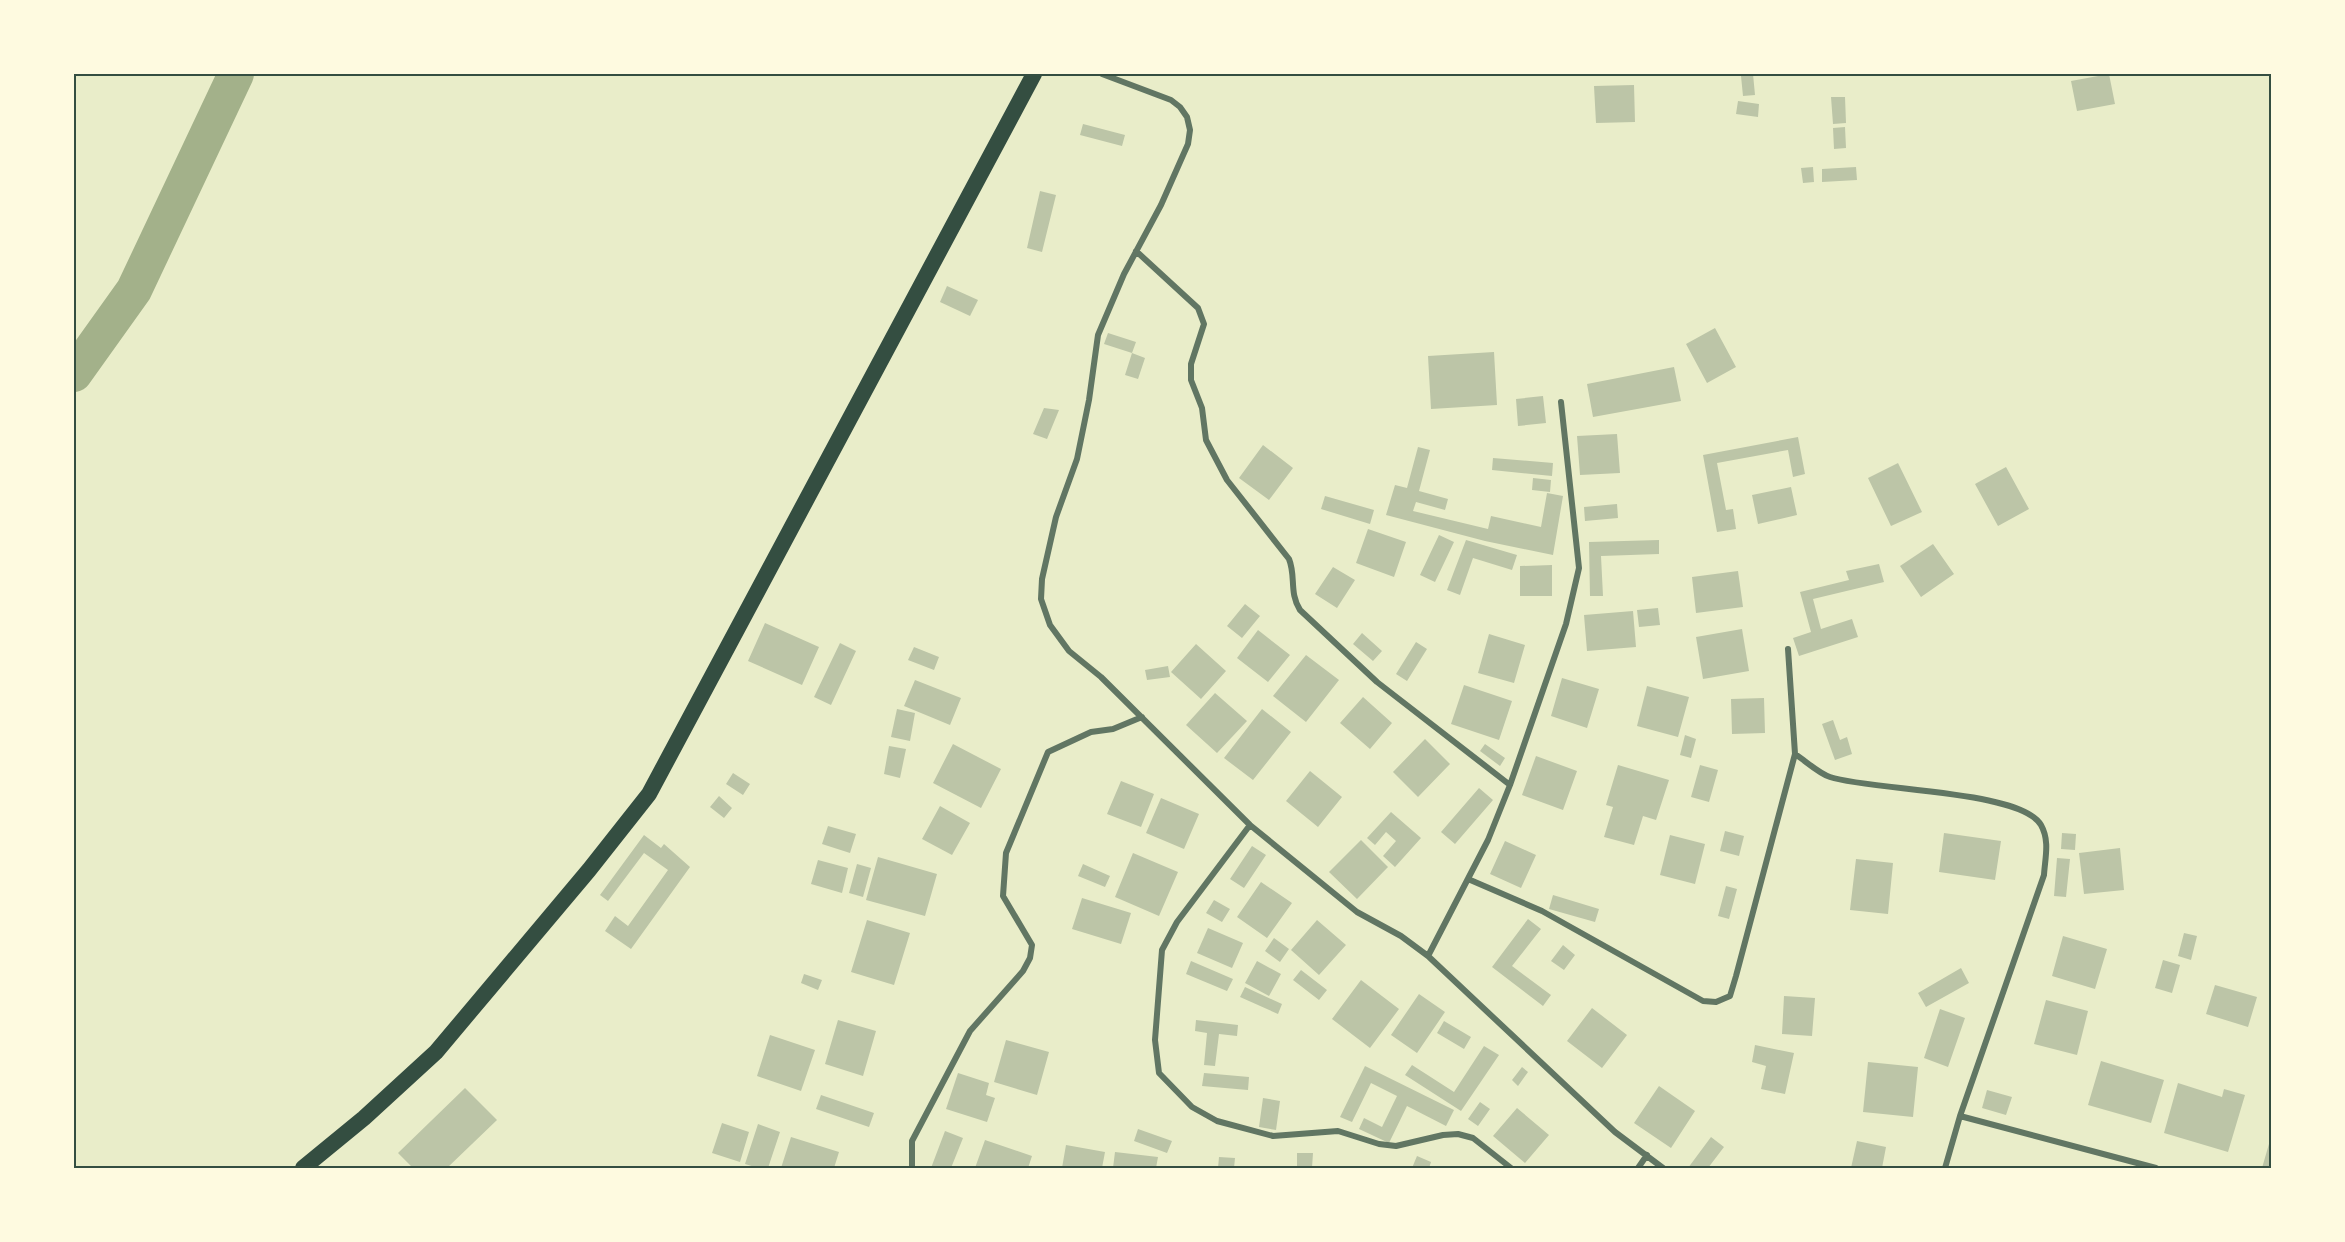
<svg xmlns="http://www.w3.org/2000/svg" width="2345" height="1242" font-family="Mulish,sans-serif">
<rect width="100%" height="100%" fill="#e9edc9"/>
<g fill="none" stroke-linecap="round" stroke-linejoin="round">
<path stroke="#a3b18a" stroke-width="36" d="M74 374 134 290 236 74"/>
</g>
<path fill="#bcc5a7" d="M1753 74 1755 95 1743 96 1741 76Z
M2109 74 2115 104 2077 111 2071 81Z
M1634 85 1635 122 1596 123 1594 86Z
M1831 97H1845L1846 123 1833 124Z
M1738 101 1759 104 1758 117 1736 114Z
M1083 124 1125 135 1122 146 1080 135Z
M1845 127 1846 148 1834 149 1833 128Z
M1813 167 1814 182 1803 183 1801 168Z
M1856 167 1857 180 1822 182V169Z
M1040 191 1056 195 1042 252 1027 248Z
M947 286 978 300 970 316 940 302Z
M1715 328 1736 367 1707 383 1686 344Z
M1108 333 1136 342 1132 353 1104 344Z
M1494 352 1497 405 1431 409 1428 356Z
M1132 353 1145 358 1138 379 1125 375Z
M1674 367 1681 401 1593 417 1587 384Z
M1543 396 1546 423 1518 426 1516 399Z
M1044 408 1059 410 1047 439 1033 434Z
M1617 434 1620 473 1580 475 1577 436Z
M1798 437 1805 474 1793 477 1788 450 1717 463 1726 510 1733 509 1736 529 1717 532 1703 455Z
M1263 445 1293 468 1269 500 1239 478Z
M1418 447 1430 450 1419 491 1448 499 1445 510 1416 502 1413 511 1488 529 1491 516 1541 527 1547 493 1563 496 1553 555 1485 541 1386 515 1395 485 1407 488Z
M1493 458 1553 463 1552 476 1492 470Z
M1898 463 1922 512 1891 526 1868 478Z
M2006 467 2029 509 1998 526 1975 484Z
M1533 478 1551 480 1550 492 1532 490Z
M1791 487 1797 515 1758 524 1752 495Z
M1325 496 1374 510 1370 524 1321 509Z
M1617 504 1618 518 1585 521 1584 507Z
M1368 529 1406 542 1394 577 1356 563Z
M1439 535 1454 542 1435 582 1420 575Z
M1466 540 1517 555 1512 570 1473 558 1460 595 1447 590Z
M1659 540V554L1601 556 1603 596H1590L1589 542Z
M1933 544 1954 574 1921 597 1900 566Z
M1879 564 1884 582 1813 599 1821 629 1852 619 1858 637 1799 656 1793 638 1811 632 1800 592 1849 580 1846 571Z
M1552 565V596H1520V566Z
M1333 567 1355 580 1337 608 1315 594Z
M1738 571 1743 607 1696 613 1692 577Z
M1245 604 1260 616 1242 638 1227 626Z
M1658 608 1660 625 1639 627 1637 610Z
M1633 611 1636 647 1587 651 1584 615Z
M765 623 819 647 802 685 748 661Z
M1742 629 1749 671 1703 679 1696 637Z
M1258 630 1290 655 1268 682 1237 658Z
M1362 633 1382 651 1373 661 1353 644Z
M1489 634 1525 645 1514 683 1478 673Z
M1416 642 1427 649 1407 681 1396 674Z
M840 643 856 651 831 705 814 697Z
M1196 644 1226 671 1201 699 1171 672Z
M914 647 939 657 934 670 908 660Z
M1306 655 1339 680 1306 722 1273 696Z
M1168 666 1170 677 1147 680 1145 670Z
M1562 678 1599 689 1587 728 1551 716Z
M915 680 961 698 950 725 904 706Z
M1464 685 1512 701 1499 740 1451 724Z
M1647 686 1689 697 1678 737 1637 726Z
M1215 693 1247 721 1217 753 1186 725Z
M1363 697 1392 723 1370 749 1340 723Z
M1764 698 1765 733 1732 734 1731 699Z
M897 709 915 713 910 741 891 737Z
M1262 709 1291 732 1253 780 1224 758Z
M1833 720 1840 740 1847 737 1852 754 1835 760 1822 724Z
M1685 735 1696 739 1691 758 1680 755Z
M1425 739 1450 764 1418 797 1393 772Z
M953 744 1001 769 981 808 933 783Z
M1485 744 1505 758 1500 766 1480 751Z
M889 746 906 749 900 778 884 774Z
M1536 756 1577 771 1563 810 1522 795Z
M1618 765 1669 780 1656 820 1643 816 1634 845 1604 837 1613 807 1606 805Z
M1700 765 1718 770 1709 802 1691 797Z
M1310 771 1342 797 1318 827 1286 801Z
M733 773 750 784 743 795 726 784Z
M1121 781 1154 794 1141 827 1107 814Z
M1479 788 1493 800 1455 844 1441 832Z
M719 796 732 808 724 818 710 807Z
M1161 798 1199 814 1184 849 1146 833Z
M940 806 970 823 952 855 922 839Z
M1391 812 1421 838 1395 867 1383 856 1396 841 1386 832 1375 845 1367 838Z
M828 826 856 834 850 853 822 844Z
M1725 831 1744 836 1739 856 1720 851Z
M1944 833 2001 841 1995 880 1939 872Z
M2062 833 2076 834 2075 850 2061 849Z
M644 835 661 848 664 844 690 867 631 949 605 931 615 916 628 926 668 870 644 853 608 901 600 895Z
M1670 835 1705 844 1695 884 1660 875Z
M1361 840 1388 867 1357 899 1329 872Z
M1505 841 1536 855 1521 888 1490 874Z
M1252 846 1266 855 1244 888 1230 879Z
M2120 848 2124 890 2084 894 2079 853Z
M1133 853 1178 872 1159 916 1115 897Z
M878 857 937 874 925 916 866 900Z
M2057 858 2070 859 2066 897 2054 896Z
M1856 859 1893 863 1888 914 1850 910Z
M818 860 848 868 842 893 811 884Z
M857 864 871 868 863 897 849 893Z
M1083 864 1110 876 1105 887 1078 876Z
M1261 882 1292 903 1267 938 1237 917Z
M1726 886 1737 889 1729 919 1718 916Z
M1553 895 1599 909 1595 922 1549 909Z
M1082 898 1131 913 1121 944 1072 929Z
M1214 900 1230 909 1222 922 1206 913Z
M1528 919 1541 929 1512 966 1551 995 1543 1006 1492 967Z
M867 920 910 933 894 985 851 972Z
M1317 920 1346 945 1319 975 1291 950Z
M1208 928 1243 943 1232 968 1197 953Z
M2184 933 2197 936 2191 960 2178 956Z
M2063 936 2107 949 2095 989 2052 976Z
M1274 938 1289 949 1280 962 1265 951Z
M1563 945 1575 955 1564 970 1551 961Z
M2163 960 2180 965 2172 993 2155 988Z
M1191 961 1233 979 1227 991 1186 974Z
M1257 961 1281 974 1269 996 1245 983Z
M1961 968 1969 983 1926 1007 1918 993Z
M1301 970 1327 990 1319 1000 1293 980Z
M804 974 822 980 818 990 801 983Z
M1361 980 1399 1009 1370 1048 1332 1019Z
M2215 985 2257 997 2248 1027 2206 1014Z
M1245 987 1282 1004 1278 1014 1240 997Z
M1419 994 1445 1012 1417 1053 1391 1035Z
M1784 996 1815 998 1812 1036 1782 1034Z
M2046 1000 2088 1011 2077 1055 2034 1044Z
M1592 1008 1627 1035 1602 1068 1567 1041Z
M1940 1009 1965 1018 1948 1067 1924 1058Z
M838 1020 876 1031 863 1076 825 1064Z
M1196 1020 1238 1025 1237 1036 1219 1034 1215 1066 1204 1065 1207 1033 1195 1031Z
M1444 1021 1471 1037 1464 1049 1437 1033Z
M770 1035 815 1050 801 1091 757 1076Z
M1006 1040 1049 1052 1037 1095 994 1082Z
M1755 1045 1794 1053 1785 1094 1761 1089 1766 1066 1752 1062Z
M1484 1046 1499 1055 1461 1111 1405 1075 1412 1065 1454 1092Z
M2101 1061 2164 1080 2151 1123 2088 1105Z
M1868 1062 1918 1067 1913 1117 1863 1112Z
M1365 1066 1454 1110 1446 1126 1407 1106 1389 1143 1359 1129 1364 1118 1382 1127 1397 1096 1371 1083 1352 1122 1340 1117Z
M1522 1067 1528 1072 1518 1086 1512 1080Z
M958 1073 989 1083 986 1095 995 1098 987 1122 946 1109Z
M1204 1073 1249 1077 1248 1090 1202 1086Z
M2178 1083 2222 1097 2224 1089 2245 1095 2228 1152 2164 1133Z
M1659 1086 1695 1111 1671 1148 1634 1123Z
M465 1088 497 1120 447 1168H413L398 1153Z
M1987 1090 2012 1097 2006 1115 1982 1108Z
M821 1095 874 1113 869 1127 816 1109Z
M1263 1098 1280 1101 1276 1130 1259 1127Z
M1480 1102 1490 1109 1478 1126 1468 1119Z
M1517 1108 1549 1135 1525 1163 1493 1136Z
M722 1123 749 1132 740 1162 712 1153Z
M758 1124 780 1132 768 1168H758L745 1164Z
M1138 1129 1172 1141 1167 1153 1134 1141Z
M945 1131 963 1138 951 1168H931Z
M791 1137 839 1152 834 1168H781Z
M1711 1137 1724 1147 1708 1168H1688Z
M2271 1137 2272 1168H2262Z
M985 1140 1032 1156 1028 1168H975Z
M1857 1141 1886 1147 1882 1168H1851Z
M1066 1145 1105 1152 1102 1168H1062Z
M1115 1152 1158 1157 1156 1168H1113Z
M1297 1153H1313L1312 1168H1297Z
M1417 1156 1431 1162 1429 1168H1412Z
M1219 1157 1235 1158 1234 1168H1218Z"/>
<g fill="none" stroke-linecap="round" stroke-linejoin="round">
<path stroke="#617663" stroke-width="6" d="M1102 74 1171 100 1180 107 1187 117 1190 130 1188 144 1161 205 1124 274 1098 335 1089 400 1077 459 1056 517 1042 579 1041 599 1050 625 1069 651 1101 677 1250 825 1357 912 1401 936 1428 956 1615 1132 1663 1168
M1136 251 1198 308 1204 324 1191 364V380L1202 408 1206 440 1227 480 1289 559C1296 576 1289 593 1300 610L1377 682 1510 785
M1788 649 1795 754C1806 761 1818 773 1830 777 1872 791 2021 790 2041 825 2050 841 2045 858 2044 875L1960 1116 1945 1168
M1250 825 1177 922 1162 950 1155 1040 1159 1073 1192 1107 1217 1121 1273 1136 1338 1131 1379 1144 1396 1146 1443 1135 1458 1134 1473 1138 1511 1168
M1468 879 1542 911 1703 1001 1716 1002 1730 996 1736 976 1795 754
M1428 956 1488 840 1510 785 1566 624 1579 568 1561 402
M1960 1116 2156 1168
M912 1168V1141L970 1031 1023 971 1030 958 1032 945 1003 896 1006 853 1048 752 1091 732 1113 729 1142 717
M1638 1168 1647 1155"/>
<path stroke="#344e41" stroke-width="16" d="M303 1168 364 1118 436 1052 589 870 649 794 1034 74"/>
</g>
<rect width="2345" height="1242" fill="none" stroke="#fefae0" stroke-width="150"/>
<rect x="75" y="75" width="2195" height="1092" fill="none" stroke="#344e41" stroke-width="2"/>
</svg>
